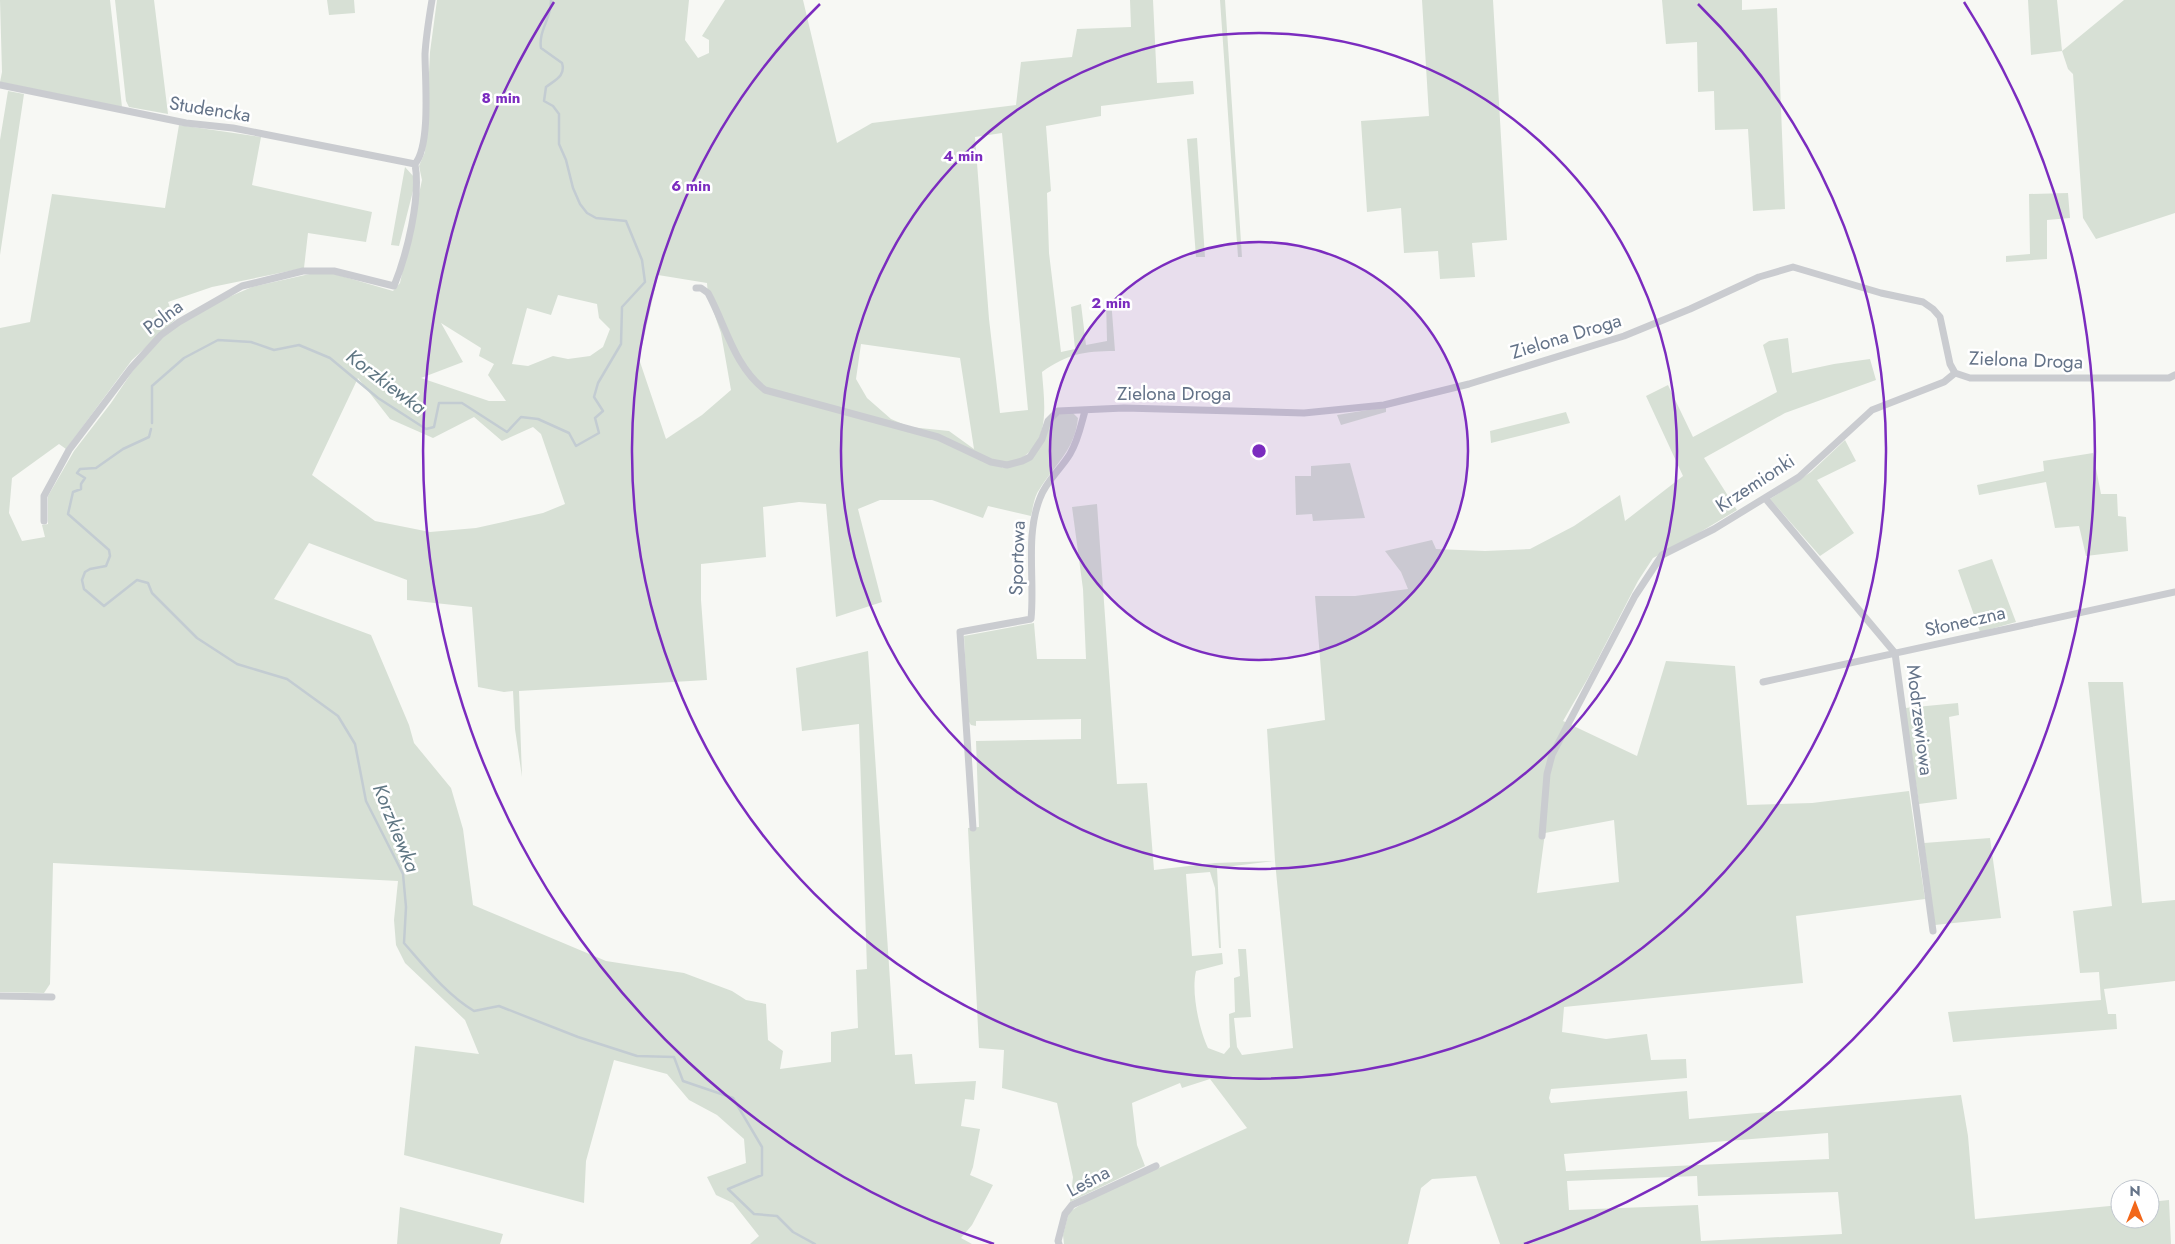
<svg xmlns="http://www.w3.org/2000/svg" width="2175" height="1244" font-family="Jost,sans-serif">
<rect width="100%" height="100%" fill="#f7f8f4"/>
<path fill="#d7e0d5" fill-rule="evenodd" d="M0 0H110L122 107 0 82 2 72Z
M115 0H154L168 114 129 107 126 101Z
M327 0H354L355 13 329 15Z
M437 0H689L685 40 698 58 709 53V40L702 36 725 0H803L837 143 872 123 1016 105 1021 62 1072 57 1077 29 1131 27 1130 0H1153L1157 83 1193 81 1194 94 1101 106V116L1046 126 1051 191 1047 193 1049 253 1061 352 1075 349 1071 307 1081 304 1086 345 1107 341 1106 300 1111 299 1115 351C1084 351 1067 354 1042 372 1044 401 1051 439 1023 457 1018 461 1010 462 1004 464L1002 468C1053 464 1033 424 1058 415 1062 413 1069 413 1073 413L1078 418C1075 450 1055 464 1039 490 1034 497 1033 508 1031 516L988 506 983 518 932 500H880L858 509 882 602 836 617 826 504 799 502 763 507 766 557 701 564V600L707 680 519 691 522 777 515 729 513 691 504 692 478 687 472 607 407 600V580L309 543 274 599 371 635 409 725 414 743 451 788 463 829 473 905 606 961 684 973 732 991 746 1000 766 1004 768 1040 783 1051 780 1069 831 1062V1032L858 1028 856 970 867 969 859 724 802 731 796 668 868 651 895 1055 912 1054 915 1084 976 1081 974 1100 965 1099 961 1126 980 1129 973 1167 970 1175 993 1185 972 1225 961 1238 972 1244H750L759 1236 733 1203 716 1195 707 1177 746 1163 744 1139 717 1115 689 1100 667 1074 614 1060 586 1161 584 1203 404 1155 415 1046 479 1054 465 1020 405 963 396 945 394 920 398 881 53 863 50 984 44 993 0 992V328L30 322 52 194 165 208 179 125 261 137 252 185 372 212 366 242 308 233 304 268 212 287 168 302 175 320 132 360 66 449 59 444 12 478 9 513 22 541 45 537 42 525 48 524V496L74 451 111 403 134 369 163 337 179 325 222 300 252 287 314 273H331L393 291 400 283 422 180 419 166 425 152 430 52ZM1002 133 1028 410 1000 413 989 319 975 137ZM658 275 707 283 708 296 721 333 731 390 702 415 666 439 639 359ZM558 295 597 304 599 318 610 329 603 347 590 356 568 359 553 356 528 366 512 364 527 308 551 315ZM441 323 481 348 479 356 494 364 488 375 506 401H489L421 378 463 362ZM861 344 960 358 974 449 949 431 910 427 891 419 867 398 856 379ZM358 378 390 419 433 438 474 417 502 441 533 427 541 434 565 504 543 513 476 528 430 532 375 521 312 475Z
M1220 0H1225L1242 257H1238Z
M1422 0H1493L1507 240 1472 243 1475 277 1440 279 1438 251 1404 253 1401 208 1367 212 1361 121 1429 116Z
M1662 0H1742V10L1777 8 1785 209 1753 211 1748 129 1715 130 1714 91 1698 92 1697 42 1666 44Z
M2028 0H2057L2062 51 2124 0H2175V213L2096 239 2083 218 2073 74 2068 69 2062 51 2031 55Z
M8 91 24 94 0 255V140Z
M1197 138 1205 257H1196L1187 139Z
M405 167 414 177 413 191 399 246 391 245Z
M2068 193 2070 218 2047 220V259L2006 262V256L2030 254 2029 194Z
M1788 338 1792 373 1834 364 1870 359 1876 380 1785 413 1704 458 1737 510 1687 540 1653 558 1638 581 1588 678 1563 721 1637 756 1666 661 1735 666 1747 805 1812 803 1909 791 1925 899 1796 916 1803 983 1564 1007 1562 1032 1606 1039 1647 1034 1651 1060 1686 1059 1687 1078 1551 1089 1549 1098 1551 1103 1687 1091 1689 1119 1961 1095 1968 1136 1975 1219 2120 1205V1219H2150V1202L2169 1200 2171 1244H1500L1476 1176 1432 1179 1421 1188 1408 1244H1064L1063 1235 1069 1212 1090 1199 1247 1128 1210 1079 1182 1088 1180 1083 1132 1103 1137 1145 1145 1166 1070 1202 1073 1177 1057 1103 1002 1088 1004 1050 979 1048 968 828 979 827 976 741 1081 739V719L976 721V726L971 725 968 720 964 636 1034 623 1037 659H1086L1083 589 1072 507 1097 504 1117 784 1147 783 1154 870 1215 863 1275 861 1267 729 1325 720 1315 596H1355L1408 589 1401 572 1385 551 1432 540 1436 549 1485 551 1530 549 1574 526 1620 495 1625 521 1683 476 1646 396 1668 385 1693 437 1777 392 1763 345 1769 341ZM1614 820 1619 882 1537 893 1545 833ZM1275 861 1293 1048 1242 1055 1237 1047 1234 1018 1251 1017 1246 949H1238L1240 976 1234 978 1235 1012 1229 1014 1230 1047 1224 1054 1208 1048C1199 1029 1191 992 1196 971L1223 964 1222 953 1192 956 1186 874 1210 872 1215 888 1219 948H1221L1217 868ZM1828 1133 1829 1159 1566 1171 1564 1154ZM1697 1176 1698 1196 1838 1192 1842 1234 1701 1241 1698 1205 1569 1210 1567 1181Z
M1386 407V412L1341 425 1337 415Z
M1566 412 1570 423 1491 443 1490 431Z
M1845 440 1856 461 1817 480 1854 533 1820 556 1770 499 1811 472Z
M2093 453 2101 494H2117L2118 516 2126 517 2128 551 2086 556 2079 526 2055 528 2046 482 1979 495 1977 485 2044 471 2043 461Z
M1350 463 1365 518 1313 521 1312 514 1296 515 1295 476H1311V466Z
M1992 559 2016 622 1980 632 1958 570Z
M2088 682H2123L2142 903 2175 900V981L2104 989 2108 1014H2116L2117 1029 1953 1042 1948 1012 2101 1000 2099 972 2080 973 2073 911 2112 906Z
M1958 703 1959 715 1949 717 1957 799 1919 804 1905 708Z
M1990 838 2001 918 1935 925 1924 843Z
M400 1207 503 1234 500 1244H397Z"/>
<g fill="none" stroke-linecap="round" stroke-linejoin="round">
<path stroke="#c3ccd2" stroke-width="2.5" d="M152 423V386L184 358 218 340 251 342 274 350 299 345 330 358 378 398 426 429 434 427 439 403H462L507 432 521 417 538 419 569 433 576 446 599 433 595 418 603 411 594 397 598 383 621 344 622 307 645 282 642 260 626 221 596 218 587 213 580 204 573 188 566 160 559 144V114L553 106 544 101 546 87C555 80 566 76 562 63L541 48C538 31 552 17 551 0
M151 429 149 437 123 449 96 468 80 469 77 473 85 478 81 484V489L73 492 68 514 109 550 110 556 106 566 90 569 85 572 82 580 84 589 104 606 137 580 148 583 152 593 197 638 237 664 287 679 338 716 355 744 366 801 403 874 406 907 404 943C425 967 446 994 474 1011L499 1006 578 1037 637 1056 674 1057 683 1081 733 1098 762 1147V1175L728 1189 754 1214 777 1216 793 1232 815 1244"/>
<path stroke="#caccd0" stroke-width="7" d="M0 85 186 123 233 128 415 164
M415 164C431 145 425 79 425 54 426 36 429 18 432 0
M696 288H701L708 293C726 326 734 366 765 390L938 437 991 462 1007 465 1022 461 1030 457 1042 439 1048 421 1058 411 1124 408 1304 413 1384 405 1469 384 1624 336 1690 309 1759 277 1793 267 1881 293 1923 302 1933 309 1940 317 1950 364 1955 373 1970 378H2169L2175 375
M1765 498 1895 653 1933 931
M44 521V496L69 450 131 368 161 335 179 322 242 286 303 271H334L394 286C407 254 421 198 415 164
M1763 682C1901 653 2038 621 2175 592
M973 828 960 632 1031 619C1035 579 1025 536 1040 498 1046 481 1061 469 1070 454 1078 441 1081 425 1085 411
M1542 836 1547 774 1552 755 1635 596 1662 555 1714 529 1799 477 1872 410 1944 382 1955 373
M0 996 52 997
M1059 1244 1058 1241 1065 1214 1072 1205 1156 1166"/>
</g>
<circle cx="1259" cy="451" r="209" fill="#7b2cbf" fill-opacity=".12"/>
<g fill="none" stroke="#7b2cbf" stroke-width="2.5">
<circle cx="1259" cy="451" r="209"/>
<circle cx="1259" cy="451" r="418"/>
<path d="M1698 4A627 627 0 1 1 820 4"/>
<path d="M994 1244A836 836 0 0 1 554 2M1964 2A836 836 0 0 1 1524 1244"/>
</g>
<g text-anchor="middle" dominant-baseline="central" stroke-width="5" stroke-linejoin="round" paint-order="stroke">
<g font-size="19" fill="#647388" stroke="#fff">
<text transform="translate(210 109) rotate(9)">Studencka</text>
<text transform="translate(163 317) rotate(-37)">Polna</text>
<text transform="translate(1566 336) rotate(-17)">Zielona Droga</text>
<text transform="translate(2026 360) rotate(2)">Zielona Droga</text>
<text x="1174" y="393">Zielona Droga</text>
<text transform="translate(1755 483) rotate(-33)">Krzemionki</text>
<text transform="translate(1017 558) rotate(-88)">Sportowa</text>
<text transform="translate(1965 621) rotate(-13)">Słoneczna</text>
<text transform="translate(1920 720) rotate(83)">Modrzewiowa</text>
<text transform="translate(1088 1181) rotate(-28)">Leśna</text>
</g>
<g font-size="20" font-style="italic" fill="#5f7683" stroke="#fff">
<text transform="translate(386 382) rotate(37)">Korzkiewka</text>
<text transform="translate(396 828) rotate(68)">Korzkiewka</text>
</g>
</g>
<circle cx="1259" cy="451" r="8" fill="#7b2cbf" stroke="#fff" stroke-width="2.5"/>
<g font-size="15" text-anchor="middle" font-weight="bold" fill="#7b2cbf" stroke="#fff" stroke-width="5" stroke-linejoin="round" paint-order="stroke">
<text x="501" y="103">8 min</text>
<text x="963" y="161">4 min</text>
<text x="691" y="191">6 min</text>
<text x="1111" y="308">2 min</text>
</g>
<g transform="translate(2135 1204)"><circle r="24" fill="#ffffff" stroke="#c1c7cf"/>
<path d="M0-4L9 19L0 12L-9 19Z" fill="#f2671a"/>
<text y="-8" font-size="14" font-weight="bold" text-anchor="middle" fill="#647388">N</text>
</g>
</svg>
